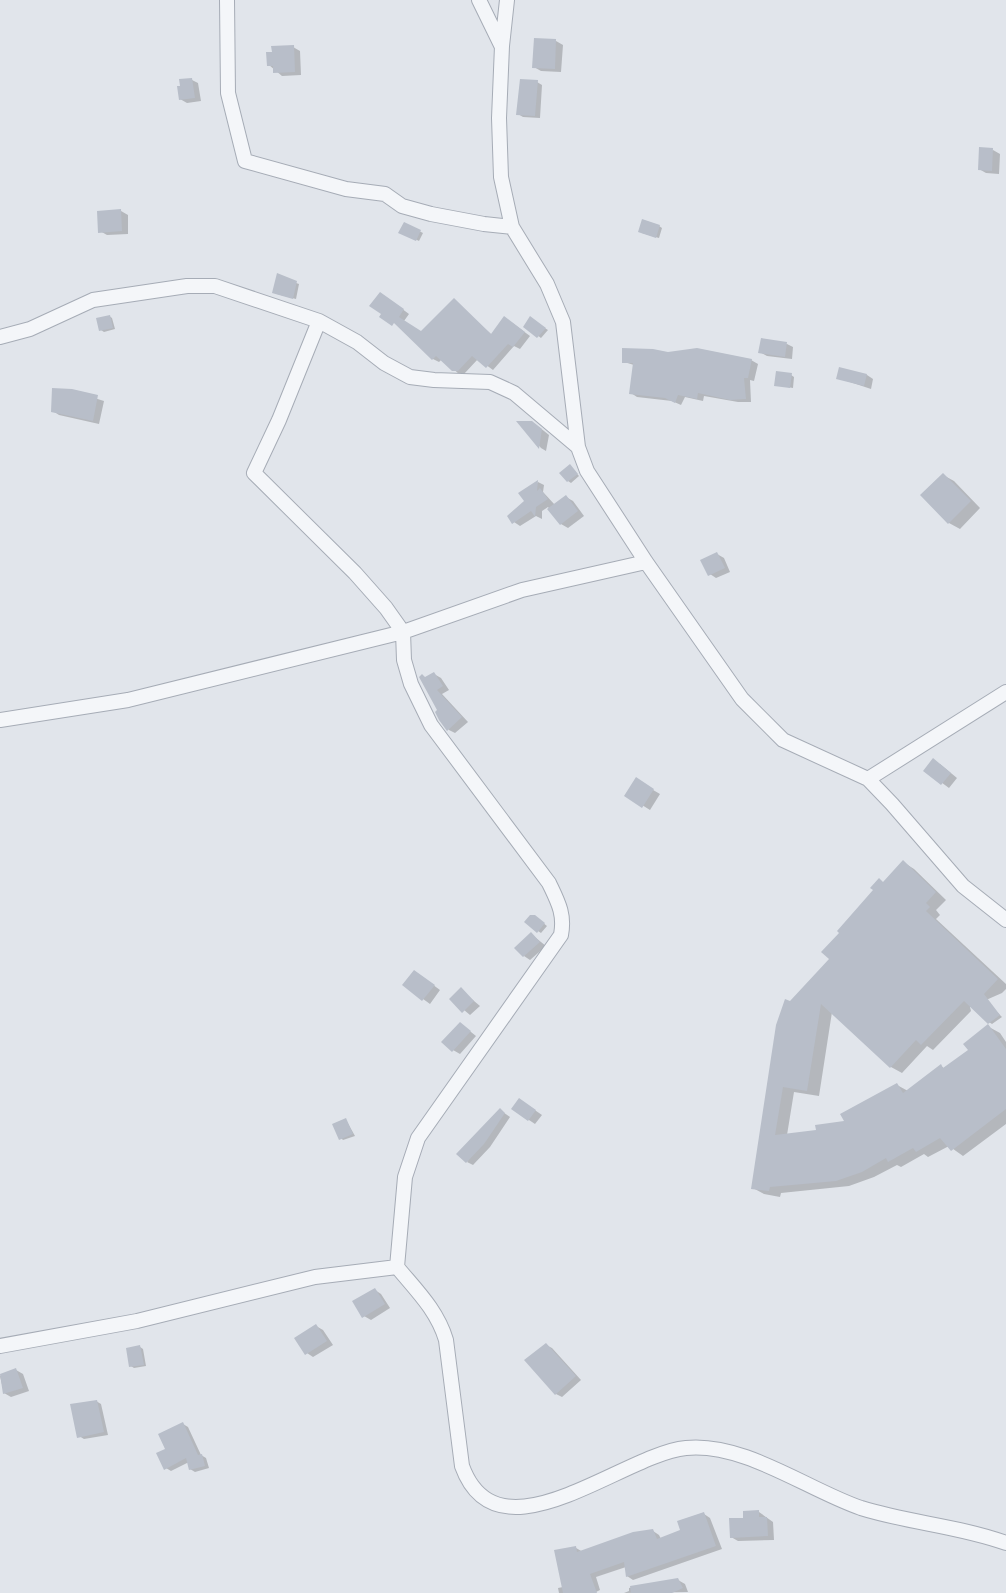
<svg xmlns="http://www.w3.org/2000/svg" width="1006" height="1593" font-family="Arial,sans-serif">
<rect width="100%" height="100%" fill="#e1e5eb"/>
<path fill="#0003" d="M536 40 556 41 563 45 561 72 541 71 534 67Z
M293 47 300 51 301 75 282 76 269 65Z
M192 80 198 83 201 101 187 103 180 99Z
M537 82 542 85 540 118 523 117 518 114Z
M993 150 1000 154 999 174 986 173 979 169Z
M121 211 128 215V234L107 235 100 231Z
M405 224 423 233 419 241 401 232Z
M659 226 662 228 659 238 642 233Z
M296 283 299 284 296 299 277 294Z
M386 297 409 314 404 321 421 333 454 301 492 335 511 322 530 336 520 349 514 346 493 370 478 359 464 374H459L442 359 439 362 433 359 400 326 382 316Z
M109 316 112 318 115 329 104 332 101 330Z
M530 319 548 330 541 338 525 326Z
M787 344 793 347 792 359 767 356 760 352Z
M668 354 751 360 758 364 754 381 750 380 751 402H738L704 396 703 401 685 397 681 405 672 401 637 397 631 393 634 365 624 362Z
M791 375 794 377 793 388 776 385Z
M867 375 873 379 871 389 838 378Z
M72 391 104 401 99 424 59 415 53 411Z
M520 423 539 427 549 435 546 451 541 448Z
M572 468 579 476 571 483 568 481Z
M943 475 954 481 980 508 960 529 949 523Z
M538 482 544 485 543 492 555 505 566 497 573 501 584 516 568 528 561 524 548 507 542 511V519L536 516 520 526 514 522Z
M717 554 724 558 730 572 716 578 710 574Z
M434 674 441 678 449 690 442 694 468 722 455 733 449 730 441 719 426 679Z
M940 764 957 778 949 788 926 771Z
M636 780 660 794 650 810 626 795Z
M903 862 914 869 946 900 936 910 940 915 936 919 1006 984V989L1002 993 970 1007 971 1011 933 1050 927 1046 902 1073 891 1067 832 1012 819 1096 794 1092 787 1135 817 1131 847 1123 897 1085 908 1091 941 1066 945 1069 971 1050 989 1027 1000 1033 1006 1042V1124L963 1156 949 1146 928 1157 924 1154 901 1167 897 1165 874 1177 849 1186 781 1193 780 1197 764 1194 753 1188 790 1003 831 959 885 884Z
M538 919 547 926 541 933 538 931Z
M531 934 546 946 530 960 524 956Z
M421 976 440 990 430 1004 404 985Z
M461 990 480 1006 470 1015 451 999Z
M993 1008 1002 1017 992 1024 989 1022Z
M461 1024 476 1036 460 1054 453 1050Z
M526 1104 542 1115 535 1124 529 1120Z
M500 1110 510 1117 490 1147 473 1165 467 1162Z
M346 1120 355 1136 343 1140 341 1138Z
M375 1290 381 1294 390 1308 371 1320 364 1316Z
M316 1326 323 1330 333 1345 313 1357 307 1353Z
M546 1345 552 1348 581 1380 562 1397 556 1394Z
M140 1347 143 1349 146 1366 134 1368 131 1366Z
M16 1370 23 1374 29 1391 11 1397 4 1393 0 1376Z
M96 1401 101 1404 108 1435 84 1439 79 1436Z
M183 1424 188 1427 201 1455 206 1458 209 1468 195 1472 190 1469 189 1462 171 1471 166 1468 167 1449Z
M759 1512 773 1522 774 1540 738 1541 731 1537 745 1519Z
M704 1514 710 1518 722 1549 633 1580 627 1576 626 1567 596 1577 600 1590 594 1593H559L558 1588 563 1587 576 1548 583 1552 653 1531 659 1535 661 1539 683 1531Z
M678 1580 685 1584 688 1592 624 1593 629 1591V1588Z"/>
<path fill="#b8bec9" d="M534 38 556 39 555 69 532 68Z
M294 45 295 72 273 73V66H267L266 52H272L271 46Z
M192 78 195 98 179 100 177 86H180L179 79Z
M520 79 538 80 535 116 516 115Z
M979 147 993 148 992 171 978 170Z
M121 209 122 231 98 233 97 211Z
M642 219 660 225 656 238 638 232Z
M404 222 421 230 416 241 398 233Z
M277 273 297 281 293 299 272 293Z
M380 292 404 309 399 317 421 331 454 298 491 334 504 316 525 332 513 347 508 344 486 368 472 356 458 371H452L436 356 432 360 394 323 392 326 379 317 381 314 369 306Z
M110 315 113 328 99 331 96 318Z
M530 316 546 328 537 338 523 327Z
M761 338 787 342 785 357 758 353Z
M622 348 653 349 668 352 697 348 752 359 748 378H744L746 399 730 400 698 393 697 399 678 395 675 403 665 398 629 394 633 363H622Z
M839 367 867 374 864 386 836 379Z
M776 371 792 373 790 388 774 386Z
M52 388 72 389 98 395 93 421 51 412Z
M516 421H532L542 429 539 449Z
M570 464 578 474 567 482 559 473Z
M943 473 971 501 948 524 920 495Z
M538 480 537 491 540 488 548 499 536 507 535 517 531 511 512 524 507 516 524 501 518 493Z
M566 495 578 511 560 525 547 509Z
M717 552 725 568 708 576 700 560Z
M434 672 443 686 437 690 462 717 447 731 439 720 435 712 437 710 419 677 422 674 425 677Z
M933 758 951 773 941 785 923 771Z
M636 777 654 789 642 808 624 796Z
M903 860 936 892 926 903 930 907 926 911 998 979 984 994 1000 1015 988 1024 964 1001 921 1045 916 1040 890 1068 821 1004 807 1091 783 1087 775 1135 816 1130 815 1125 844 1121 840 1114 897 1083 903 1093 941 1064 943 1068 968 1050 963 1044 988 1024 1006 1049V1109L951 1151 940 1138 916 1152 913 1148 888 1162 886 1158 862 1172 836 1181 770 1187 769 1191 751 1189 776 1025 785 999 790 1001 829 959 821 952 839 933 837 931 873 890 870 888 879 878 883 882Z
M530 915H535L545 923 537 933 524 922Z
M531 932 540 942 523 957 514 948Z
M414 970 435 985 422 1001 402 985Z
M461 987 474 1001 462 1013 449 999Z
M460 1022 471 1031 452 1052 441 1042Z
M519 1098 536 1110 528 1121 511 1109Z
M500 1108 505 1113 484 1144 466 1163 456 1154Z
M346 1118 353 1134 339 1140 332 1124Z
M375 1288 385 1304 362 1318 352 1301Z
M316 1324 327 1341 305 1355 294 1338Z
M546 1343 576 1376 555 1395 524 1360Z
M140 1345 144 1365 129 1367 126 1348Z
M16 1368 23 1388 3 1394 0 1374Z
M97 1400 104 1432 77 1438 70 1404Z
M183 1422 198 1455 202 1454 205 1466 189 1470 186 1458 164 1470 156 1453 165 1449 158 1434Z
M759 1510V1517H767L768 1536 730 1538 729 1518H743V1511Z
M704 1512 716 1546 626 1577 624 1562 590 1574 597 1593H563L554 1550 576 1546 577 1552 633 1532 653 1529 657 1539 680 1530 677 1521Z
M678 1578 683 1588 672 1593H631L630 1586Z"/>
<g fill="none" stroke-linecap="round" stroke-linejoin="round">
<defs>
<path id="minor" d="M227 0 228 93 245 161 346 189 385 194 402 206 431 214 484 224 512 227
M479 0 501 45
M507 0 502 46 499 118 501 177 512 227 547 284 563 322 578 447 587 471 646 562 742 699 783 740 868 779 892 804 963 886 1006 920
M319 321 279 420 254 473 355 573 386 608 403 632 404 660 411 684 431 725 549 883C558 902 565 914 561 935L418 1138 405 1177 397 1267C416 1290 437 1310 446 1340L462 1466C498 1565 623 1454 686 1448 744 1442 808 1490 861 1508 909 1523 959 1526 1006 1543
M0 337 30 329 93 300 187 286H215L319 321 357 342 384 363 410 377 434 380 490 382 514 393 578 447
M0 720 128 700 403 632 522 590 646 562
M868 779 1006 692
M0 1346 137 1321 315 1277 397 1267"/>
</defs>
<use href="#minor" stroke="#a6acb6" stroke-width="16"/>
<use href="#minor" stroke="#f4f6f9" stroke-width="14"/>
</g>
</svg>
